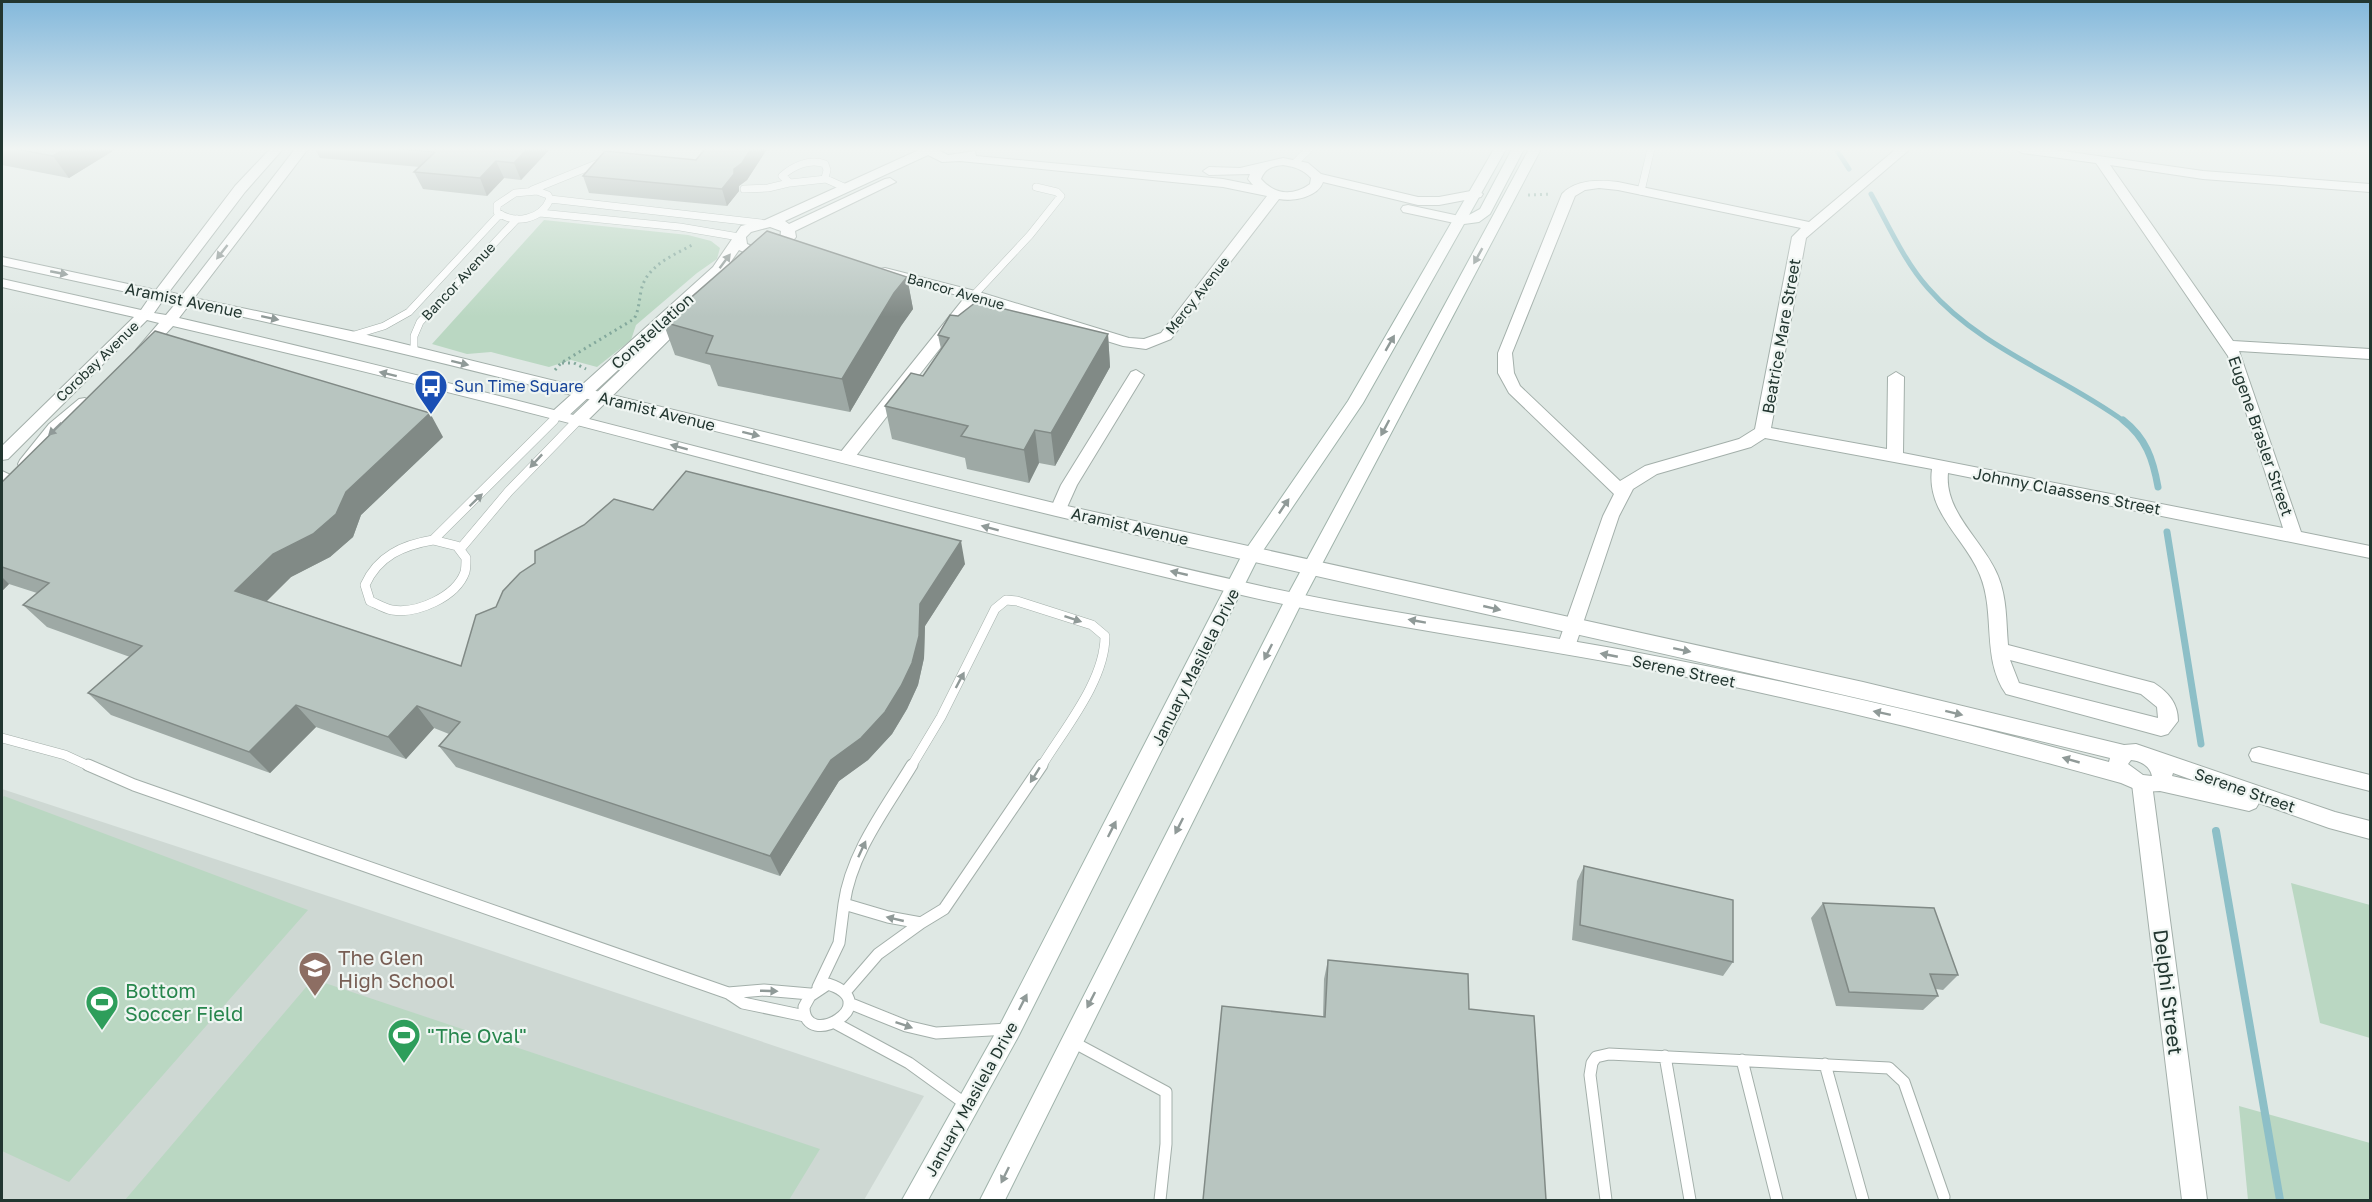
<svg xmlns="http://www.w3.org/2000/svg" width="2372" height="1202" font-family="'Golos Text',sans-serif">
<rect width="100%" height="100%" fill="#dfe8e4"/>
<path fill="#ced8d3" d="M2 789 334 898 924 1096 864 1200H2Z"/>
<path fill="#bad7c2" d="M544 220 688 235 711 241 720 248 717 259 697 273 636 325 631 340 597 367 571 360 549 367 491 352 467 354 432 344Z
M4 796 308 910 69 1182 2 1151V798Z
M2291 883 2370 905V1038L2320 1023Z
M313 979 820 1149 789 1200H125Z
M2239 1106 2370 1143V1200H2248Z"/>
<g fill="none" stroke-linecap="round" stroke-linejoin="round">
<path stroke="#8dbfc7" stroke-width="5" d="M1836 149 1849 169
M1871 194C1889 226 1904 261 1928 288 1982 350 2061 375 2125 422"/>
<path stroke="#8dbfc7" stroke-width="7" d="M2123 420C2146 438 2153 459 2158 487
M2167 532 2201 744"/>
<path stroke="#8dbfc7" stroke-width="8" d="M2216 831 2280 1200"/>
<defs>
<path id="service-far2" d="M1295 163 1309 149
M825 178 827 170 825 164C810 158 793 166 782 176L790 183 826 179 846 188
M744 189 768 188 789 183
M532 190 633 149
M537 191 548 195 550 199C541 220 515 225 497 212V205L515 193Z
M1641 191 1651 149
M550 199 761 223
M540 213 680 227 739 237
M974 295 1030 235 1061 196 1057 192 1036 187
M351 336 384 326 409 312 499 215
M414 351V336L420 322 517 219
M552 422 559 415
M576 422 578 420"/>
<path id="service-far1" d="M433 540 457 546 466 558C466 562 466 568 465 572 456 597 417 614 392 610 385 609 377 604 370 601L365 585C378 556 403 545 433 540Z
M433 540 554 420
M461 548 509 491 578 420
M2 738 65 755 91 767
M911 767 941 717 995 609 1006 600 1017 601 1092 625 1105 636C1105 681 1064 729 1041 767"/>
<path id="service" d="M88 765 134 785 728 993 743 1003 805 1016
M844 904 888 917 921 923 944 909 1042 765
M844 904C851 853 886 808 912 765
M828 984C887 1003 804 1052 804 1007L810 996Z
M818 987 839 943 844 904
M846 991 878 954 921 923
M728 993 764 990 810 994
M849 1003 906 1026 936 1033 1009 1029
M835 1023 909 1063 967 1105
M1071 1041 1166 1092V1144L1160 1200
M1665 1056 1690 1200
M1742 1060 1777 1200
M1825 1064 1863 1200
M1606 1200 1590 1075 1592 1063 1596 1057 1609 1054 1889 1068 1904 1082 1944 1197"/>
<path id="minor" d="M921 149H936L948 155 975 151 976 156 1223 179 1253 185 1248 179 1250 174 1209 175 1203 171 1209 167 1240 168 1283 158 1308 163 1321 174 1418 197H1439L1476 190 1483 194 1481 197 1439 205H1418L1323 182C1318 197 1293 202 1279 199L1171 339 1146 349 1123 346 977 301 852 461H840L838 457 840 453 965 297 880 275 878 272 880 269 885 268 979 292 1129 338 1144 339 1161 333 1267 196 1223 187 960 161 942 162 928 155 785 221 789 224 885 179 890 178 896 182 795 231 796 237C782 255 759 260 739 250L723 273 565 419H553L551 415 553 411 713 267 741 226 765 220ZM1283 165C1294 167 1303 169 1311 178L1310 184C1292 197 1274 194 1261 179 1265 168 1273 166 1283 165ZM770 227 781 231 780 239C770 247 759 250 747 244L746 237 751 232Z
M1896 149H1910L1806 238 1771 428 1887 449 1888 377 1896 372 1904 377 1903 453 2283 528 2228 356 2096 163 2022 153 2016 149H2049L2203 171 2370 184V192L2203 179 2110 165 2233 341 2370 349V359L2239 351 2301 532 2370 546V558L1948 473C1944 513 1984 541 1998 576 2007 598 2006 621 2008 645L2154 683C2168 692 2178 703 2178 721L2168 734 2161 736 2006 694C1981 658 1996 614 1980 575 1966 539 1926 513 1932 469L1765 438 1751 447 1657 474 1633 489 1619 516 1575 647 1573 652 1566 654 1559 652 1557 647 1603 516 1614 494 1509 393 1498 373V353L1562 194C1576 179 1599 180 1618 182L1809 222ZM1599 188 1618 190 1801 228 1792 237 1755 429 1739 439 1645 466 1620 481 1520 386 1514 373 1512 353 1575 196 1585 190ZM2010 660 2141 694 2157 707 2158 718 2019 683Z
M1408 205 1464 217 1466 220 1459 224 1403 212 1401 209 1403 206Z
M684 313 691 317 689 320 584 424H572L570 420 572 416 679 314Z
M1136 370 1144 375 1077 485 1064 514H1052L1050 510 1061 485 1131 372Z
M2259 747 2370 775V791L2252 761 2249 755 2252 749Z
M2142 775 2149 778 2152 784 2207 1200H2182L2132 784 2135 778Z"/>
<path id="tertiary" d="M270 149H283L245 192 169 292 182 295 295 149H308L194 298 351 331 1058 504 1863 682 2124 745 2136 744 2335 812 2370 821V839L2329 828 2259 803 2256 808 2249 811 2160 791 2142 792 2121 783C1960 738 1797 698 1632 666 1503 642 1374 625 1246 596 1050 551 856 498 661 447 499 404 336 364 173 326L148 353 143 355 136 350 159 323 147 320 8 459 2 460V446L134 317 2 287V279L141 310 150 297 2 265V257L156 290 235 186ZM163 300 176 303 166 315 154 313ZM189 305C480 368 767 446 1056 516 1407 599 1760 672 2110 758L2109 762C1952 719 1793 682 1634 652 1510 629 1384 613 1261 586 898 505 541 401 179 318ZM2131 760C2141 761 2150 766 2152 776L2143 775 2128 764ZM2173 773 2198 782 2172 776Z
M85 398 93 403 91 407 61 432 32 468H20L18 464 20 460 49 424 79 399Z
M2 471 19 479 21 492 8 509 2 511V494L5 486 2 484Z"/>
<path id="secondary" d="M1494 149H1506L1469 215 1480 209 1512 149H1524L1490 214 1479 222 1464 224 1363 403 1258 558 1018 1037 928 1200H902L1002 1021 1242 555 1348 401Z
M1529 149H1541L1303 600 1005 1200H980L1285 600Z"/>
</defs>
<use href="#service-far2" stroke="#a3afaa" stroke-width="8"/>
<use href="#service-far1" stroke="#a3afaa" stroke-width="10"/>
<use href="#service" stroke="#a3afaa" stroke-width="13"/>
<use href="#minor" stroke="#a3afaa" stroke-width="2"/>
<use href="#tertiary" stroke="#a3afaa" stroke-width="2"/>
<use href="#secondary" stroke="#a0b3ab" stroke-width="2"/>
<path stroke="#83a89c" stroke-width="3" stroke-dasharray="2 4" stroke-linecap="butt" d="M1528 195 1551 194
M562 363H574L586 369
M555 370 561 363 634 319C639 310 639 301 641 291 646 266 672 256 692 245"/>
<use href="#service-far2" stroke="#fff" stroke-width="7"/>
<use href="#service-far1" stroke="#fff" stroke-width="9"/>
<use href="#service" stroke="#fff" stroke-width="11"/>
<use href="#minor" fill="#fff" fill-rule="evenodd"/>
<use href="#tertiary" fill="#fff" fill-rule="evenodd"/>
<use href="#secondary" fill="#fff" fill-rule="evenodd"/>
</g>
<path fill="#9ea9a5" d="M2 149H116L69 178 2 165Z
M315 149H550L521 180 504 178 487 196 423 189 414 172 420 167 320 158Z
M705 149H767L747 180 739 186V191L727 206 589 193 583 176 696 160Z
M907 277 913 309 901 326 850 412 718 386 710 365 675 355 663 322Z
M958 316 1108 334 1110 367 1055 466 1039 463 1029 483 967 469 965 458 892 439 885 406 923 376 941 349 938 335Z
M443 437 361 515 353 537 330 557 291 577 266 601 461 666 496 607 653 510 965 564 925 626 924 658 918 685 907 709 892 734 868 760 839 781 780 876 456 767 439 746 449 734 434 728 406 759 316 727 270 773 111 715 88 693 130 657 47 627 23 605 37 593 9 584 2 591V482Z
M1584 866 1733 962 1723 976 1572 940 1577 881Z
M1823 903 1958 975 1943 990 1936 989 1938 996 1923 1010 1836 1006 1811 918Z
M1328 960 1469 1009 1323 1017 1324 979Z"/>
<path fill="#818a86" d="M65 149H116L69 178 53 156Z
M527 149H550L521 180 514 163Z
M751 149H767L747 180 739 186V191L727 206 722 189 734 169Z
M496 161 504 178 487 196 480 178Z
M907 277 913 309 901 326 850 412 842 379 894 293Z
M1108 334 1110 367 1055 466 1051 433Z
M430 413 443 437 361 515 353 537 330 557 291 577 254 614 235 591 273 554 346 492Z
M1035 430 1039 463 1029 483 1024 450Z
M961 541 965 564 925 626 924 658 918 685 907 709 892 734 868 760 839 781 780 876 770 856 831 760 920 604Z
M2 577 9 584 2 591Z
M296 705 316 727 270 773 249 752Z
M417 706 434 728 406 759 388 737Z"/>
<path fill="#b8c5c0" stroke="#818a86" stroke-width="1.5" d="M16 149H65L53 156Z
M399 149H527L514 163 496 161 480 178 414 172 435 152Z
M705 149H751L742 163 734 169V174L722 189 583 176 605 151 696 160Z
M767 231 907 277 894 293 842 379 706 353 713 336 663 322Z
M976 302 1108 334 1051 433 1035 430 1024 450 961 436 968 426 885 406 911 373 923 376 949 338 938 335 950 315 958 316Z
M155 331 430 413 346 492 336 514 313 534 273 554 235 591 461 666 476 615 496 607 503 591 520 573 535 563V551L584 525 614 499 653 510 686 471 961 541 920 604 919 636 912 663 901 686 885 712 861 738 831 760 770 856 439 746 460 722 417 706 388 737 296 705 249 752 88 693 142 646 23 605 49 583 2 567V482Z
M1584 866 1733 900V962L1580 925Z
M1823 903 1934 908 1958 975 1930 974 1938 996 1849 992Z
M1328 960 1468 974 1469 1009 1534 1016 1546 1200H1203L1222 1006 1325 1017Z"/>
<defs><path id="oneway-solid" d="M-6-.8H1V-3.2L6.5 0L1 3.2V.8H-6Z" transform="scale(1.5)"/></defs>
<g fill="#909a98">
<use href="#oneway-solid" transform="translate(222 252) rotate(128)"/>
<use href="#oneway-solid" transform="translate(1478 256) rotate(119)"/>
<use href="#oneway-solid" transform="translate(725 261) rotate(-53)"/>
<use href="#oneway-solid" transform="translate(59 273) rotate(11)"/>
<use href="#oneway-solid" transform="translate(270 318) rotate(12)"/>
<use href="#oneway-solid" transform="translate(1390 343) rotate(-60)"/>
<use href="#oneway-solid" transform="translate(460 363) rotate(14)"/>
<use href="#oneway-solid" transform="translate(388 374) rotate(-166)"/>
<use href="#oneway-solid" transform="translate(1385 428) rotate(118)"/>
<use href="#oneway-solid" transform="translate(55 429) rotate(136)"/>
<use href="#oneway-solid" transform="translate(751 434) rotate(14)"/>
<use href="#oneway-solid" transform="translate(679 447) rotate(-165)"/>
<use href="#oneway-solid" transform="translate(536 461) rotate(133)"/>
<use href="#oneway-solid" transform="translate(476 500) rotate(-44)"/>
<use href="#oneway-solid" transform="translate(1284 506) rotate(-56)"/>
<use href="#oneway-solid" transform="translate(990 528) rotate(-165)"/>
<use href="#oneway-solid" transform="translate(1179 573) rotate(-167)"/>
<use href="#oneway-solid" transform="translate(1492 608) rotate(13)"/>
<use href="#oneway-solid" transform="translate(1073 619) rotate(18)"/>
<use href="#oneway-solid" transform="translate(1417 621) rotate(-170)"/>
<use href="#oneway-solid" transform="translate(1682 650) rotate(12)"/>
<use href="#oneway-solid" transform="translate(1268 652) rotate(117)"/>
<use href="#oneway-solid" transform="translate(1609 655) rotate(-169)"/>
<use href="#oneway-solid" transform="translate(960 680) rotate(-62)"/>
<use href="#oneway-solid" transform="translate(1882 713) rotate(-168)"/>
<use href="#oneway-solid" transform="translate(1954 713) rotate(14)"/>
<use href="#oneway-solid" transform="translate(2071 760) rotate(-164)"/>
<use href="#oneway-solid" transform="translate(1035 775) rotate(122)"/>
<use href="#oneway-solid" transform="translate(1179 826) rotate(117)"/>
<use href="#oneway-solid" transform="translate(1112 829) rotate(-63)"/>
<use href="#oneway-solid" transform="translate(862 849) rotate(-65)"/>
<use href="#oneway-solid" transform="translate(895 919) rotate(-167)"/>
<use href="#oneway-solid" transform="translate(769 991) rotate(2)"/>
<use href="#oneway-solid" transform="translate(1091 1000) rotate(117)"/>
<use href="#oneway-solid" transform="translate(1023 1002) rotate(-63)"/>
<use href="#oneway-solid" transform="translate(904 1025) rotate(19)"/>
<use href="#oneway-solid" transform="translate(1005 1175) rotate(116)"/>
</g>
<linearGradient id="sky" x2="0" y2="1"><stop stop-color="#83b8db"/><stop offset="0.47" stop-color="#f1f5f3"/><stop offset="1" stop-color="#f1f5f3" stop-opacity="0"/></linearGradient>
<rect width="2372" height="317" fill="url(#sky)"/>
<defs>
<symbol id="bus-pin" viewBox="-11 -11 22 30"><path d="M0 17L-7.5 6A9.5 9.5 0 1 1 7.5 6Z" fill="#1a4fb4" stroke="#eff5f2"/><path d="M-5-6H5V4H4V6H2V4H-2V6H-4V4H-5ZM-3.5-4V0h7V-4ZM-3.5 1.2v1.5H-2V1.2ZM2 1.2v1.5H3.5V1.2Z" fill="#fff"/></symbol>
<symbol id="school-pin" viewBox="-11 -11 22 30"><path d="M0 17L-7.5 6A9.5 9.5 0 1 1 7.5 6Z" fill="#8d6e63" stroke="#eff5f2"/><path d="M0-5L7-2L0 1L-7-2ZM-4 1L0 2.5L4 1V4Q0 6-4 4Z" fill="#fff"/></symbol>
<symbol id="stadium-pin" viewBox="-11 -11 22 30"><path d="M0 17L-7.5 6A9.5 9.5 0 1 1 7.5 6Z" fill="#2e9e5b" stroke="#eff5f2"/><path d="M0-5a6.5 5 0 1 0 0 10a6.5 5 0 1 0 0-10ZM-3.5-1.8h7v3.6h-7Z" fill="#fff"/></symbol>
</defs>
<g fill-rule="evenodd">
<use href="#bus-pin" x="412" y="367" width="38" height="52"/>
<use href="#school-pin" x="296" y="949" width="38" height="52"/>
<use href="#stadium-pin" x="83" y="983" width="38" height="52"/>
<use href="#stadium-pin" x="385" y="1016" width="38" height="52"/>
</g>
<g text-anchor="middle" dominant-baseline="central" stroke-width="4.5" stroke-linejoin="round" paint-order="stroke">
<g font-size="14" fill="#223630" stroke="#eff5f2">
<text transform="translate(458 281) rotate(-47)">Bancor Avenue</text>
<text transform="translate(956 291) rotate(16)">Bancor Avenue</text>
<text transform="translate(1197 295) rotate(-52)">Mercy Avenue</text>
<text transform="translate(97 361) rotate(-44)">Corobay Avenue</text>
</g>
<g font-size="16" fill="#223630" stroke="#eff5f2">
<text transform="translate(184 300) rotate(12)">Aramist Avenue</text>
<text transform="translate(652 331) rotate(-42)">Constellation</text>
<text transform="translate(1781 336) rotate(-80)">Beatrice Mare Street</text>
<text transform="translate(657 411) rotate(14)">Aramist Avenue</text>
<text transform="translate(2261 436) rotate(71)">Eugene Brasler Street</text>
<text transform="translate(2067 491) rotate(11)">Johnny Claassens Street</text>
<text transform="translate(1130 526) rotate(13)">Aramist Avenue</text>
<text transform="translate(1195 667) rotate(-63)">January Masilela Drive</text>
<text transform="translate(1684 671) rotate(12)">Serene Street</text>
<text transform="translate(2245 790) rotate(19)">Serene Street</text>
<text transform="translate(971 1099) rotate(-61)">January Masilela Drive</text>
</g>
<g font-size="16" fill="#164399" stroke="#eff5f2" text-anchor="start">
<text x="454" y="386">Sun Time Square</text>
</g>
<g font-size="20" fill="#785e54" stroke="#eff5f2" text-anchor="start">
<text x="338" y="957">The Glen<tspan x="338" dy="23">High School</tspan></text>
</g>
<g font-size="20" fill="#27864d" stroke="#eff5f2" text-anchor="start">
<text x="125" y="990">Bottom<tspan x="125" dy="23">Soccer Field</tspan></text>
<text x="427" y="1035">"The Oval"</text>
</g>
<g font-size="20" fill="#223630" stroke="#eff5f2">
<text transform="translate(2169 992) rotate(83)">Delphi Street</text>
</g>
</g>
<rect width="2372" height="1202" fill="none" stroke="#223630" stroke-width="6"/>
</svg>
